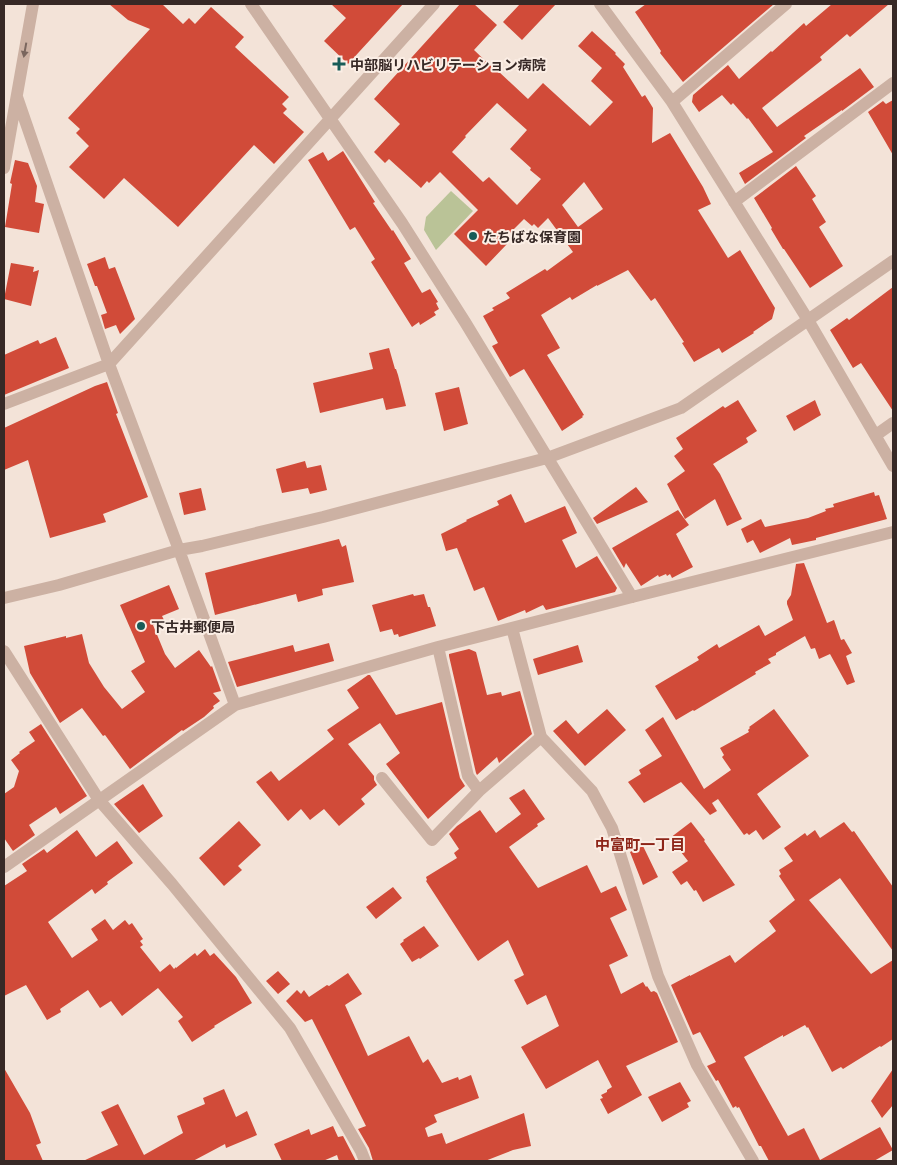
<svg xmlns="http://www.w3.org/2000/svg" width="897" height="1165" font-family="'Noto Sans','Noto Sans JP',sans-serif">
<rect width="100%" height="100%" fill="#f3e3d8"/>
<path fill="#bac397" d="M451 191 473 211 436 250 424 230 426 217Z"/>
<path fill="#d14b39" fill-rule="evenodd" d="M109 4H162L183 24 189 18 195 24 211 7 244 37 235 47 289 97 282 104 287 109 283 113 304 132 274 164 254 145 178 227 124 178 104 199 69 167 89 146 76 133 80 129 68 118 150 29 128 20Z
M331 4H403L348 64 324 41 346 18Z
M460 4H474L497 25 474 50 496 71 497 70 528 99 543 83 590 126 613 102 591 81 602 68 578 46 592 31 616 53 615 54 625 64 623 67 642 97 645 95 653 108 652 143 670 133 703 187 711 204 698 210 728 258 740 250 775 308 772 319 753 332 754 333 722 353 719 348 694 362 682 343 684 342 655 298 651 301 628 270 597 286V285L572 300 570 297 541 315 560 348 547 355 584 415 582 416 583 417 562 431 524 369 510 377 492 346 498 343 483 316 494 310 492 308 510 298 506 293 545 269 547 271 573 252 548 218 538 228 534 224 532 226 524 219 503 240 507 244 486 266 454 234 478 210 440 172 429 183 427 181 421 188 389 159 385 163 374 152 400 124 374 99ZM497 103 527 130 510 149 531 168 530 170 541 179 517 205 489 177 483 182 452 152 466 137 465 136ZM584 182 603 209 578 227 562 205Z
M520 4H556L522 40 503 22Z
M646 4H774L683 82 660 53 661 51 635 12Z
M832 4H889L850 37 847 34 820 57 822 60 762 108 777 127 860 68 874 87 842 111V110L804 136 806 138 745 184 739 173 773 152 748 118 747 119 733 103 731 105 722 95 699 112 692 102 693 95 728 65 739 79 771 51 772 52 804 23 806 26Z
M893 100V155L868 112 883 101 886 104Z
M343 151 375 202 373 203 392 231 393 230 411 259 404 263 422 293 430 289 438 302 436 303 439 309 434 312 436 315 420 325 419 322 412 327 371 262 375 259 355 227 350 230 308 160 323 152 328 161Z
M15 160 28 163 37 186 35 202 44 204 39 233 5 227 12 184 10 183Z
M796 166 816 196 812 199 826 222 819 227 843 266 810 288 784 249H783L771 229 772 228 754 198Z
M105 257 109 269 115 267 135 319 120 334 116 325 105 329 101 315 107 313 97 286H95L87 264Z
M11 263 34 267 33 272 39 270 31 306 4 299Z
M893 287V411L861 363 853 368 830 330 847 318 849 320Z
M56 337 69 368 4 395V355L38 340 40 344Z
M389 348 395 369H396L398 375 406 406 386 410 383 398 320 413 313 383 373 369 369 353Z
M107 382 118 413 116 414 148 497 103 514 106 522 50 538 28 460 4 470V428L95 386Z
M459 387 468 424 444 431 435 393Z
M738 400 757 431 746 438 748 442 747 443 713 464 720 474 742 519 727 526 715 499 685 519 667 484 685 471 674 456 683 449 676 438 723 406 725 408Z
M815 400 821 415 794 431 786 416Z
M305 461 307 468 321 465 327 490 310 494 308 488 282 493 276 469Z
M636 487 648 502 597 524 593 518Z
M201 488 206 510 184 515 179 493Z
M874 492 875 496 879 495 887 519 816 538V540L792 545 790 538 760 553 753 540 747 543 741 529 761 519 765 527 808 518 826 511 825 509 834 507 833 504Z
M511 494 525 523 565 506 577 533 562 540 576 568 597 556 617 588 615 592 546 610 543 605 526 613 525 610 498 621 484 587 474 591 457 548 446 551 441 534 467 521 466 520 499 505 497 501Z
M678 510 689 525 676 534 693 567 672 578 670 574 667 576 666 574 659 577 658 575 641 586 626 563 624 568 612 548Z
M339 539 342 547 346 545 354 582 322 589 323 595 298 602 296 594 215 615 205 573Z
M804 563 827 623 834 620 841 640 844 639 852 653 846 656 855 682 847 685 830 654 819 659 815 648 811 649 805 636 776 653V655L768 659 771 663 755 672 756 674 694 711 693 710 676 720 655 686 699 660 697 657 717 644 719 648 759 625 765 636 793 620 787 604V601L791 595 796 564Z
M169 585 179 609 162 616 164 620 153 625 165 654 175 668 199 650 211 667 212 666 221 691 213 693 220 701 213 706 214 708 204 717 183 731 182 730 130 769 105 735 103 736 82 708 60 723 30 673 24 646 66 636V638L82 634 89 663 104 687 122 709 145 692 131 671 145 662 120 605Z
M413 594 414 596 424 594 428 607H430L436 626 399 637 398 634 394 635 392 629 380 632 372 605Z
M329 643 334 661 237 687 228 662 293 645 295 652Z
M578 645 583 662 538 675 533 659Z
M469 649 476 652 487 695 501 692 502 696 520 691 532 734 499 763 497 757 477 775 476 773 449 656V654Z
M368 675H370L396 715 442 702 460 778 465 786 428 819 386 764 400 753 380 723 348 744 374 776V780L377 785 361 799 365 804 339 826 324 809 310 820 301 809 288 821 256 782 271 771 279 781 334 739 327 730 359 708 347 690Z
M607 709 626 730 585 766 553 731 566 720 578 734Z
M774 709 809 756 757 794 781 827 763 840 756 830 749 835 747 833 744 835 718 799 712 803 717 811 710 815 681 782 644 803 628 782 641 774 639 770 662 756 645 730 663 717 704 789 731 770 722 757 724 755 720 748 749 732 748 730 750 728 749 727Z
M41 724 87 796 60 814 56 807 29 825 35 835 13 851 4 838V794L14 787 19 771 11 760 20 753 19 752 35 741 29 732Z
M143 784 163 816 139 833 114 804Z
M524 789 545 819 537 824 538 826 509 847 538 888 587 865 601 893 616 886 627 910 610 918 628 956 609 965 621 994 643 982 646 987 647 986 651 992 654 991 657 993 678 1042 626 1066 642 1095 608 1114 600 1099 603 1098 601 1095 607 1092V1090L612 1087 598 1060 546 1089 521 1047 559 1026 546 995 527 1005 514 980 524 975 508 940 478 961 426 881 427 880 426 877 457 858 454 853 459 849 449 834 457 826 480 810 496 833 521 814 509 798Z
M239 821 261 845 238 866 242 870 224 886 199 858Z
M691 822 705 840 704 841 735 885 703 902 696 890 694 891 687 881 681 885 672 872 688 861 670 838Z
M844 822 852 832 854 831 893 887V951L840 878 809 900 871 974 893 960V1039L881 1047 880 1046 843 1069 841 1067 832 1072 808 1027 807 1028 805 1025 783 1037V1035L744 1057 788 1136 804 1128 820 1160 880 1127 893 1150 874 1161H769L761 1146H759L739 1107 737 1108 736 1106 733 1108 718 1080 716 1081 707 1066 716 1062 700 1032 693 1035 671 985 690 975V976L730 955 735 963 776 931 769 921 795 900 779 876 781 874 779 870 793 861 784 848 805 833 807 836 815 830 820 838Z
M77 830 96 857 117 841 133 863 107 882 108 884 95 894 92 889 48 922 72 958 98 940 91 929 105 919 113 930 125 920 129 925 132 923 143 939 140 941 143 945 140 947 160 972 170 964 174 969 176 967V968L195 953 197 956 205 949 210 956 214 953 236 977 252 1003 214 1026 215 1027 192 1042 178 1021 183 1017 158 988 122 1016 111 1001 100 1008 88 990 60 1009 61 1012 47 1020 26 985 4 996V886L27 871 22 864 44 849 47 853Z
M643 846 658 877 643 885 630 852Z
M393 887 402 898 376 919 366 907Z
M424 926 439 946 420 959 419 958 412 962 400 944 404 941 403 940Z
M278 971 290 984 278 994 266 981Z
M348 973 362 994 345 1005 368 1056 409 1036 423 1063 428 1059 442 1083 458 1077 459 1080 471 1075 479 1098 434 1115 437 1122 425 1128 428 1137 442 1133 446 1144 524 1113 531 1146 513 1150 485 1161H373L369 1148 358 1129 366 1126 312 1019 305 1022 286 1001 297 990 301 994 304 990 309 997 327 985 329 986Z
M4 1068 30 1113 41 1143 36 1145 43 1161H4Z
M893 1069V1105L882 1118 871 1101Z
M680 1082 691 1101 687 1103 689 1107 662 1122 648 1097Z
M224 1089 236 1117 247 1111 257 1135 226 1148 225 1144 193 1161H83L118 1145 101 1112 118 1104 144 1155 183 1133 177 1116 205 1104 203 1098Z
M333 1126 338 1137 343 1136 356 1161H339L337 1155 323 1161H282L274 1144 309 1129 311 1135Z"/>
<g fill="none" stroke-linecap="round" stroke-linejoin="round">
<path stroke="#ccb1a3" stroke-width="12" d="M251 4 402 223 465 322 632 597
M600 4 672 102 808 320 893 466
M17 97 109 364 179 550 235 705
M672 102 786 4
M4 168 33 4
M734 202 893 83
M4 404 109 364 434 4
M876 435 893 423
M4 598 59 585 179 550 202 546 323 517 547 458 681 408 893 261
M512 628 541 737 592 791 612 828 658 976 697 1065 753 1161
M438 647 468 776 479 791
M4 651 99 800 172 884 290 1028 361 1151 365 1161
M382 778 432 840 479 791 541 737
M4 867 235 705 438 647 632 597 893 532"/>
</g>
<defs><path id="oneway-solid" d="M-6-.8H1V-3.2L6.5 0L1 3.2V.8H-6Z" transform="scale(1.25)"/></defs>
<use fill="#7a665e" href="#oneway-solid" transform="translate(25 50) rotate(100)"/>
<g fill="#185c58" stroke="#fbeee5" stroke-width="2">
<path d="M336.5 56.5h5v5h5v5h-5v5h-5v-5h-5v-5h5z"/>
<circle cx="473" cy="236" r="5"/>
<circle cx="141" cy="626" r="5"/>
</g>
<g text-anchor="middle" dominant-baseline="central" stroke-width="4" stroke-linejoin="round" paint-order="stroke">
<g font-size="14" font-weight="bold" fill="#372926" stroke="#fbeee5" text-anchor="start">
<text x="350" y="64">中部脳リハビリテーション病院</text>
<text x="483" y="236">たちばな保育園</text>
<text x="151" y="626">下古井郵便局</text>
</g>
<g font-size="15" font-weight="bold" fill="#8d2518" stroke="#fbeee5">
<text x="640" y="844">中富町一丁目</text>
</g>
</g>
<rect width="897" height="1165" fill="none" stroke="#372926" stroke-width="10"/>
</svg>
